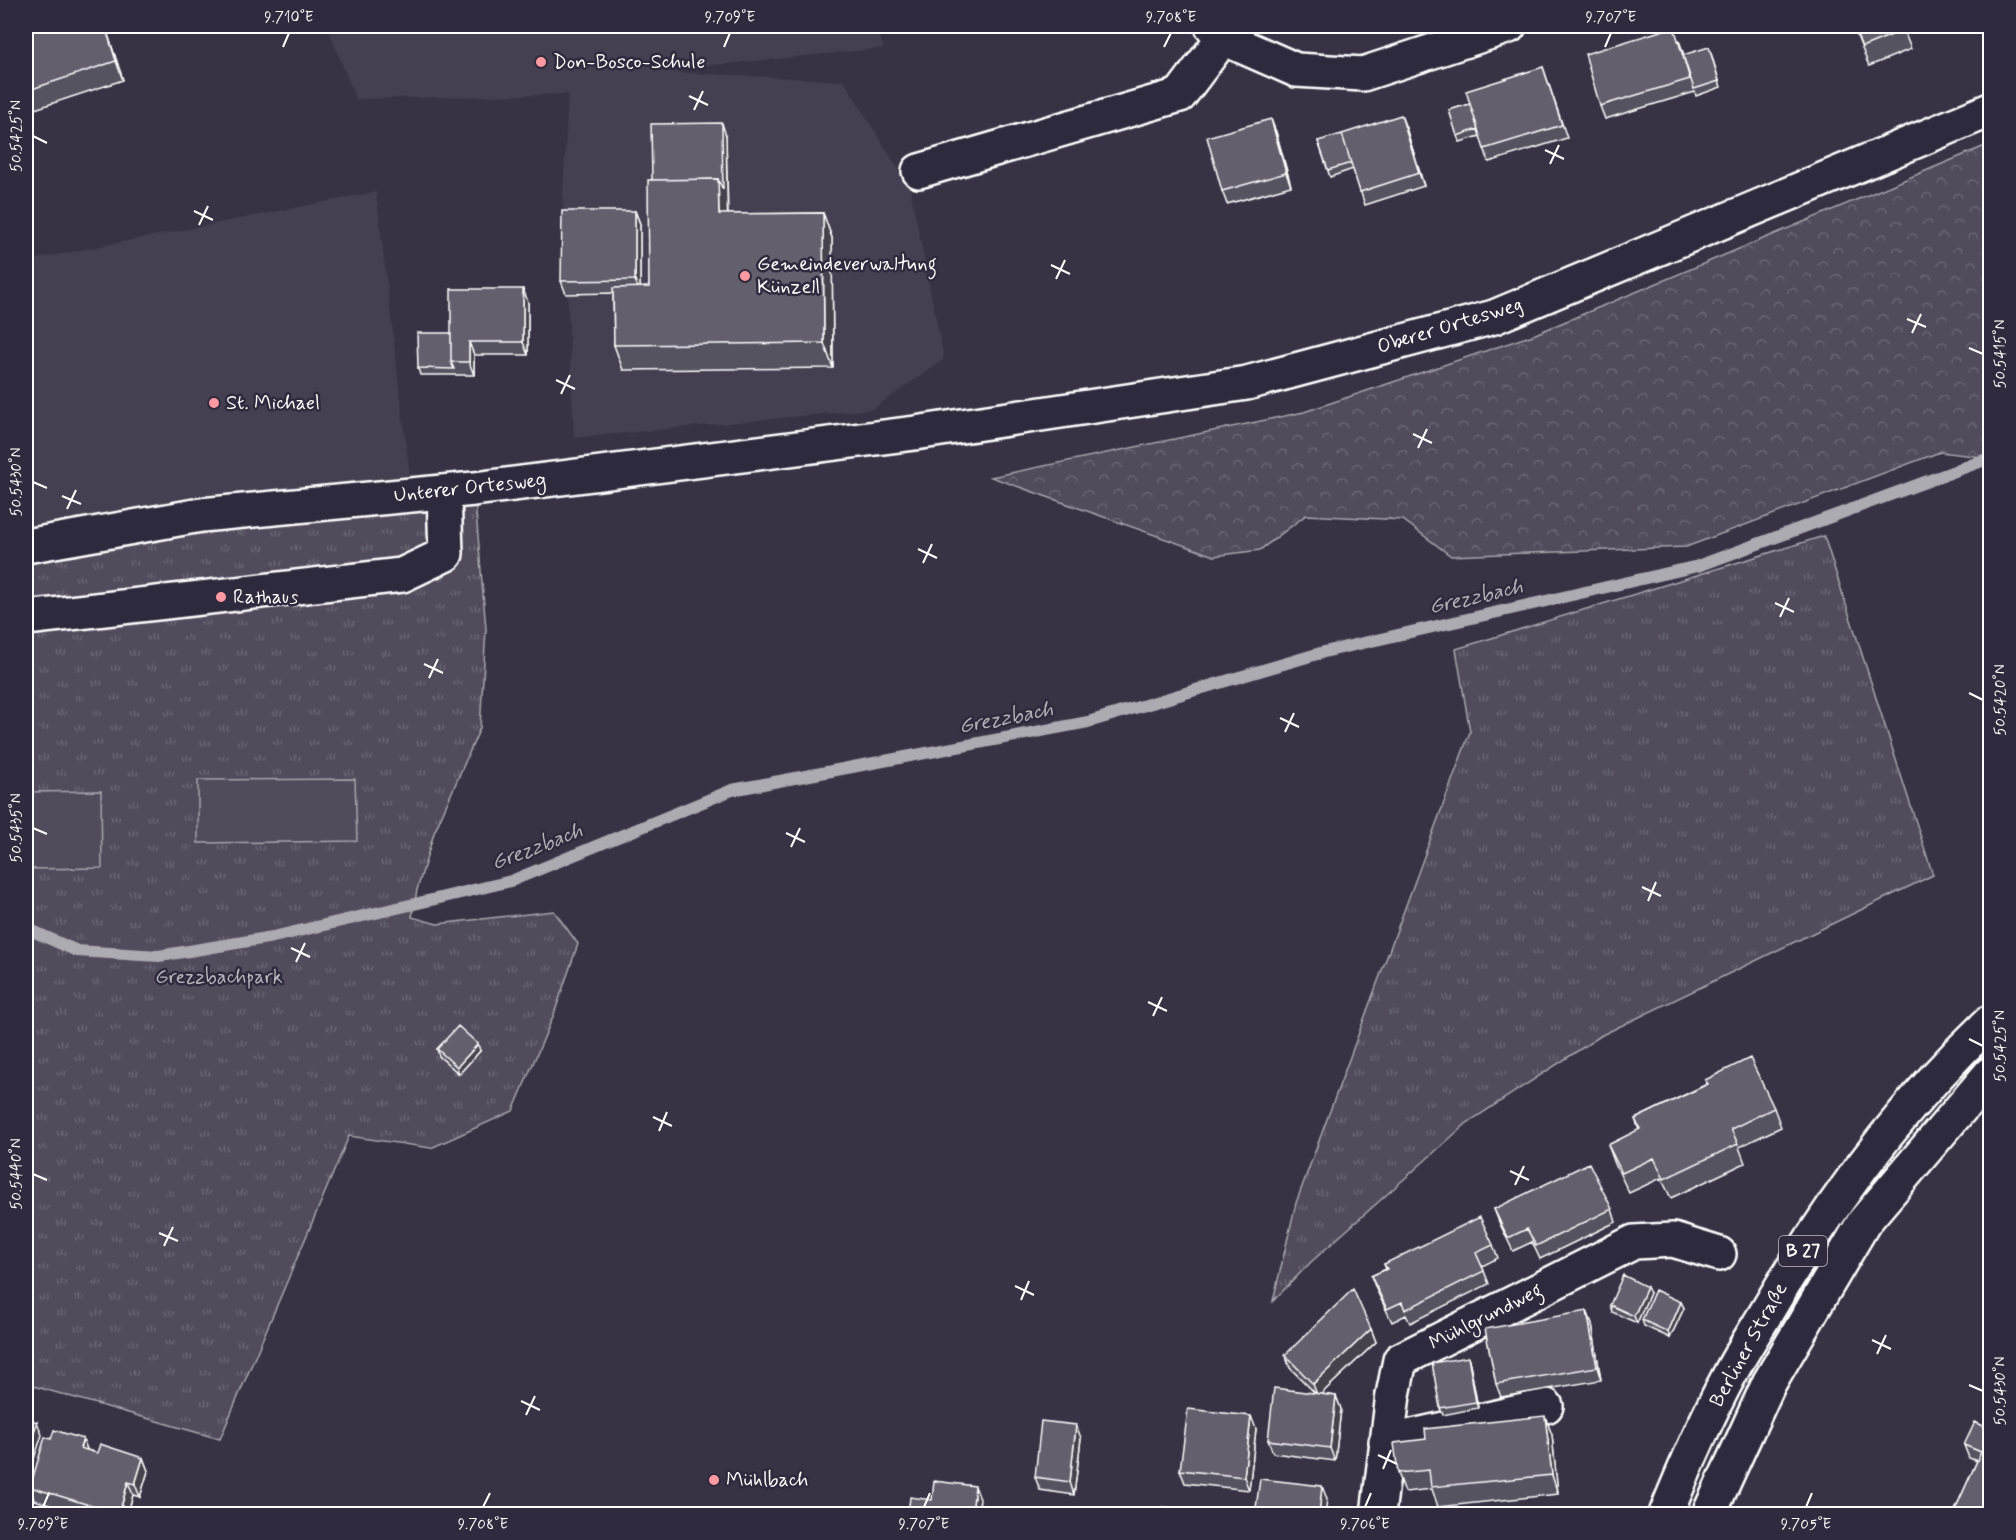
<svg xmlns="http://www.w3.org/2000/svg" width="2016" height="1540" font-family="Mynerve,sans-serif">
<defs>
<pattern id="grass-tufts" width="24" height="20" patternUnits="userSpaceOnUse" patternTransform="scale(1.5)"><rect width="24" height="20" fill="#514c5c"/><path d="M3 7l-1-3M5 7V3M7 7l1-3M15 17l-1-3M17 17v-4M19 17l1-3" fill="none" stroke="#6b6774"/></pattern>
<pattern id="forest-crowns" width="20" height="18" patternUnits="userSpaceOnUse" patternTransform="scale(1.5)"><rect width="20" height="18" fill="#514c5c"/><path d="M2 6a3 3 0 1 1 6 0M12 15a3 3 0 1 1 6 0" fill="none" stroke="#6b6774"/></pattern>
</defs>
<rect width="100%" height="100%" fill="#373345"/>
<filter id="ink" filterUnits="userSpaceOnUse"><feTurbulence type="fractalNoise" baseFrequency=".0167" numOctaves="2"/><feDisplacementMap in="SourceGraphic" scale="12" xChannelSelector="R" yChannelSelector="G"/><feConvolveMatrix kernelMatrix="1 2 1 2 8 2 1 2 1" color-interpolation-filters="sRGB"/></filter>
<g filter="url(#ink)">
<path fill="#444051" d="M327 26H876L884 48 654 71 844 81 910 188 944 359 873 409 574 438 563 197 568 94 356 99Z
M376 192 412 494 26 546V261Z"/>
<path fill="url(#grass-tufts)" stroke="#a8a6ae" stroke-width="1.5" d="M474 489 486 629 480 728 434 833 417 890 412 917 437 924 554 911 578 944 554 1014 513 1111 431 1148 349 1136 220 1439 26 1384V546Z
M1824 536 1933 875 1602 1035 1467 1123 1311 1262 1273 1301 1296 1203 1470 732 1456 649Z"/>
<path fill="url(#forest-crowns)" stroke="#a8a6ae" stroke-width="1.5" d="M1990 144V458L1940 452 1686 547 1451 556 1403 520 1306 515 1260 550 1214 556 991 477 1304 412 1533 335Z"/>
<path fill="#514c5c" stroke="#a8a6ae" stroke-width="1.5" d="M355 779 357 841 198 843V780Z
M101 791 102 868 26 869V792Z"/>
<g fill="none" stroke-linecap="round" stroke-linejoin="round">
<path stroke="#adabb2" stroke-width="12" d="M26 928 77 951 159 956 273 937 427 901 511 881 732 790 1088 722 1324 652 1698 566 1990 458"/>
<defs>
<path id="minor" d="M1212 26 1223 38 1296 70 1363 74 1509 26
M919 171 1180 95 1223 38
M26 618 402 575 446 554 444 492
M1386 1442 1546 1406
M1378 1514 1393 1395 1400 1360 1634 1242 1673 1240 1719 1254"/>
<path id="major" d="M26 546 201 515 474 489 915 433 1247 383 1494 317 1990 110"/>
<path id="highway" d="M1666 1514C1685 1467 1706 1419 1730 1374 1742 1351 1756 1330 1769 1308 1830 1203 1902 1105 1990 1022
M1709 1514 1769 1383 1864 1222 1990 1074"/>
</defs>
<use href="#minor" stroke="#fff" stroke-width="38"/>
<use href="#major" stroke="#fff" stroke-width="38"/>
<use href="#highway" stroke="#fff" stroke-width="38"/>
<use href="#minor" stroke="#2f2a3d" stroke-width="33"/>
<use href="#major" stroke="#2f2a3d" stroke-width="33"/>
<use href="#highway" stroke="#2f2a3d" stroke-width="33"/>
</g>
<path fill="#55525e" stroke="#fff" stroke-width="1.5" d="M26 26H105L123 80 26 112Z
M1853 26H1902L1911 49 1869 66Z
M1679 40 1684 55 1711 53 1721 87 1696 96 1695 92 1605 119 1600 106Z
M1543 67 1567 138 1489 162 1480 136 1460 142 1449 110 1470 104Z
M1406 128 1424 186 1365 205 1353 169 1330 177 1318 141Z
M1276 132 1291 186 1227 204 1222 191Z
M726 136 728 214 823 213 832 238 833 368 623 370 614 345 613 293 566 294 561 281 635 211 640 224V288L649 287 652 180Z
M528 302V355H474V375H420L418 368 451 333Z
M437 1049 480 1051 459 1074 439 1056Z
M1705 1080 1774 1108 1781 1127 1739 1147 1745 1163 1671 1198 1661 1178 1629 1193 1615 1164 1608 1145 1639 1130 1635 1119 1707 1084Z
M1494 1209H1612L1616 1222 1540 1259 1532 1242 1513 1251 1499 1222Z
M1493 1245 1498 1258 1482 1266 1489 1284 1410 1323 1406 1315 1392 1322 1376 1289 1371 1276 1386 1269 1384 1264Z
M1650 1293 1637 1323 1612 1312 1610 1305Z
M1681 1302 1684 1308 1670 1338 1644 1326 1642 1320Z
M1587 1311 1592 1324 1601 1380 1501 1397 1496 1384Z
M1371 1329 1376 1342 1321 1394 1336 1396 1341 1409 1335 1461 1273 1453 1268 1440 1315 1393 1290 1368 1285 1355Z
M1468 1357 1470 1364 1478 1408 1443 1415 1440 1408Z
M1256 1429 1249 1490 1185 1483 1180 1470Z
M1990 1429V1515H1955L1954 1512 1977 1461 1969 1458 1964 1445Z
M1552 1435 1558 1494 1438 1507 1432 1489 1405 1492 1398 1473Z
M1081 1438 1074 1495 1040 1490 1035 1477Z
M51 1439H83L87 1450 97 1453 143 1458 148 1471 140 1497 133 1495 127 1515H81L34 1500 30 1487Z"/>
<path fill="#45424c" stroke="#fff" stroke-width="1.5" d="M105 26 123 80 116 61Z
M1401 115 1406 128 1424 186 1419 173Z
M1271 119 1276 132 1291 186 1286 173Z
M722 123 726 136 728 239 719 214 718 179Z
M635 211 640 224V293L635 280Z
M823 213 832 238 833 368 824 343Z
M523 289 528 302V355L523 342Z
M469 342 474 355V375L469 362Z
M478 1044 480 1051 459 1074 457 1067Z
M1647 1287 1650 1293 1637 1323 1634 1316Z
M1681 1302 1684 1308 1670 1338 1668 1332Z
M1587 1311 1592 1324 1601 1380 1597 1367Z
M1371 1329 1376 1342 1318 1397 1313 1384Z
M1468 1357 1470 1364 1478 1408 1476 1402Z
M1336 1396 1341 1409 1335 1461 1330 1448Z
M1251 1416 1256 1429 1249 1490 1244 1477Z
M1545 1416 1552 1435 1558 1494 1552 1475Z
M37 1422 42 1435 26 1483V1458Z
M1076 1425 1081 1438 1074 1495 1070 1482Z
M83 1439 88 1452 80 1448Z
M143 1458 148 1471 140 1497 135 1484Z
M128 1482 133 1495 127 1515H119Z
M975 1486 980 1499 978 1512 979 1515H975L973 1505Z
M1322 1486 1327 1499 1325 1515H1319Z"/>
<path fill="#635f6d" stroke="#fff" stroke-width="1.5" d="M26 26H105L116 61 26 91Z
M1853 26H1902L1904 30 1862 47Z
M1674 27 1690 79 1600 106 1585 54Z
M1709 47 1719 81 1694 89 1683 55Z
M1543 67 1562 125 1484 149 1466 91Z
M1470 104 1478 129 1457 136 1449 110Z
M1401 115 1419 173 1360 192 1342 134Z
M1271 119 1286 173 1222 191 1207 137Z
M722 123 723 190 718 179 652 180 651 124Z
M1342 134 1351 163 1328 170 1318 141Z
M718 179 719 214 823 213 824 343 614 345 613 288 649 287 648 180Z
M562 211H635V280L561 281Z
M451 289H523V342H469V362H451Z
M417 333H451V362L454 369 418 368Z
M458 1026 478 1044 457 1067 437 1049Z
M1750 1058 1774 1108 1731 1129 1738 1144 1664 1179 1654 1158 1622 1173 1608 1145 1640 1129 1635 1119 1708 1084 1705 1080Z
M1589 1163 1612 1209 1536 1246 1527 1229 1508 1238 1494 1209Z
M1480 1217 1493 1245 1476 1253 1484 1271 1405 1310 1402 1302 1387 1309 1371 1276 1387 1269 1384 1264Z
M1623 1275 1647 1287 1634 1316 1610 1305Z
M1353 1289 1371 1329 1313 1384 1285 1355Z
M1655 1290 1681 1302 1668 1332 1642 1320Z
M1587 1311 1597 1367 1496 1384 1485 1329Z
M1468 1357 1476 1402 1440 1408 1432 1363Z
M1274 1388 1336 1396 1330 1448 1268 1440Z
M1188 1409 1251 1416 1244 1477 1180 1470Z
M1545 1416 1552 1475 1431 1487 1429 1470 1398 1473 1394 1443 1426 1439 1425 1429Z
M26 1418 37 1422 26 1458Z
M1041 1421 1076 1425 1070 1482 1035 1477Z
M1975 1422 1990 1429V1449L1988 1455 1990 1456V1515H1959L1954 1512 1981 1452 1964 1445Z
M54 1430 83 1439 80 1448 97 1453 100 1444 143 1458 135 1484 128 1482 119 1514 30 1487 45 1437 51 1439Z
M1260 1479 1322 1486 1319 1515H1255Z
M934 1481 975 1486 973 1505H976L975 1515H908L910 1497 932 1500Z
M1163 1507 1215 1514V1515H1162Z"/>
</g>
<path fill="none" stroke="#fff" stroke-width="2" d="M283 47 289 33M724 47 730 33M1164 47 1171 33M1605 47 1611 33M689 96 708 105M694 110 703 91M33 136 47 143M1545 150 1564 159M1550 164 1559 145M194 211 213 220M199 225 208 206M1051 265 1070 274M1056 279 1065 260M1907 319 1926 327M1912 333 1921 314M1969 348 1983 354M556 380 575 389M561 394 570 375M1413 434 1432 443M1418 448 1427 429M33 482 47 488M62 496 81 504M67 509 76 490M918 549 937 558M923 563 932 544M1775 603 1794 612M1780 617 1789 598M424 664 443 673M429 678 438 659M1969 693 1983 700M1280 718 1299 727M1285 732 1294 713M33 828 47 834M786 833 805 842M791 847 800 828M1642 887 1661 896M1648 901 1656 882M291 948 310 957M296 962 305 943M1148 1002 1167 1011M1153 1016 1162 997M1969 1039 1983 1046M653 1117 672 1126M659 1131 667 1112M1510 1171 1529 1180M33 1174 47 1180M1515 1185 1524 1166M159 1233 178 1241M164 1246 173 1227M1015 1286 1034 1295M1021 1300 1029 1281M1872 1340 1891 1349M1877 1354 1886 1335M1969 1385 1983 1391M521 1401 540 1410M526 1415 535 1396M1378 1455 1397 1464M1383 1469 1391 1450M43 1507 49 1493M483 1507 490 1493M924 1507 930 1493M1365 1507 1371 1493M1806 1507 1812 1493"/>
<g fill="#ff9aa2" stroke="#2f2a3d" stroke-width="2">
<circle cx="541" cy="62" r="6"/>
<circle cx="745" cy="276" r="6"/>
<circle cx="214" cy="403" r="6"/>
<circle cx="221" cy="597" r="6"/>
<circle cx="714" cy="1480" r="6"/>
</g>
<g text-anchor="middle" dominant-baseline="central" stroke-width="5" stroke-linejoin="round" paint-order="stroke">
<rect fill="#2f2a3d" stroke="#c1bfc5" stroke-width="1.5" x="1779" y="1236" width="48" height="30" rx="4.5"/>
<g font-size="18" font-weight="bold" fill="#fff">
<text x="1803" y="1251">B 27</text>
</g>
<g font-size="20" fill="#fff" stroke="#2f2a3d" text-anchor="start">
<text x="553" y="62">Don-Bosco-Schule</text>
<text x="757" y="264">Gemeindeverwaltung<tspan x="757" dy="23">Künzell</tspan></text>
<text x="226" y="403">St. Michael</text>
<text x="233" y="597">Rathaus</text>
<text x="726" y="1480">Mühlbach</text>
</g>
<g font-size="20" fill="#fff" stroke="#2f2a3d">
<text transform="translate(1450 326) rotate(-17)">Oberer Ortesweg</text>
<text transform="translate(470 488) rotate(-6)">Unterer Ortesweg</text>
<text transform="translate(1486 1317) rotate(-27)">Mühlgrundweg</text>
<text transform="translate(1749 1345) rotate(-61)">Berliner Straße</text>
</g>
<g font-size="20" fill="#b9b7be" stroke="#2f2a3d">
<text x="219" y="977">Grezzbachpark</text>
</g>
<g font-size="21" font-style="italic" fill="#b4b2b9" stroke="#2f2a3d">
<text transform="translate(1476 597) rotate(-13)">Grezzbach</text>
<text transform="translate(1006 718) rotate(-11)">Grezzbach</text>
<text transform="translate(537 847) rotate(-21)">Grezzbach</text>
</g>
</g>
<rect width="2016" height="1540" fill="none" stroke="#2f2a3d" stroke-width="66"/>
<rect x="33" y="33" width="1950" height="1474" fill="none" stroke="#fff" stroke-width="2"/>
<g font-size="15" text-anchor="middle" fill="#fff">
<text x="289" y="22">9.710°E</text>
<text x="730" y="22">9.709°E</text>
<text x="1171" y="22">9.708°E</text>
<text x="1611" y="22">9.707°E</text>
<text transform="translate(16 136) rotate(-90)" y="5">50.5425°N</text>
<text transform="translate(2000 354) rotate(-90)" y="5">50.5415°N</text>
<text transform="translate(16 482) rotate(-90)" y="5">50.5430°N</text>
<text transform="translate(2000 700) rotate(-90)" y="5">50.5420°N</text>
<text transform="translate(16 828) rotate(-90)" y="5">50.5435°N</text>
<text transform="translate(2000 1046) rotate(-90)" y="5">50.5425°N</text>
<text transform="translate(16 1174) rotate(-90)" y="5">50.5440°N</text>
<text transform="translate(2000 1391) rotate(-90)" y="5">50.5430°N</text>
<text x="43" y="1529">9.709°E</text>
<text x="483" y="1529">9.708°E</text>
<text x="924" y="1529">9.707°E</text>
<text x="1365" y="1529">9.706°E</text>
<text x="1806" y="1529">9.705°E</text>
</g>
</svg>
